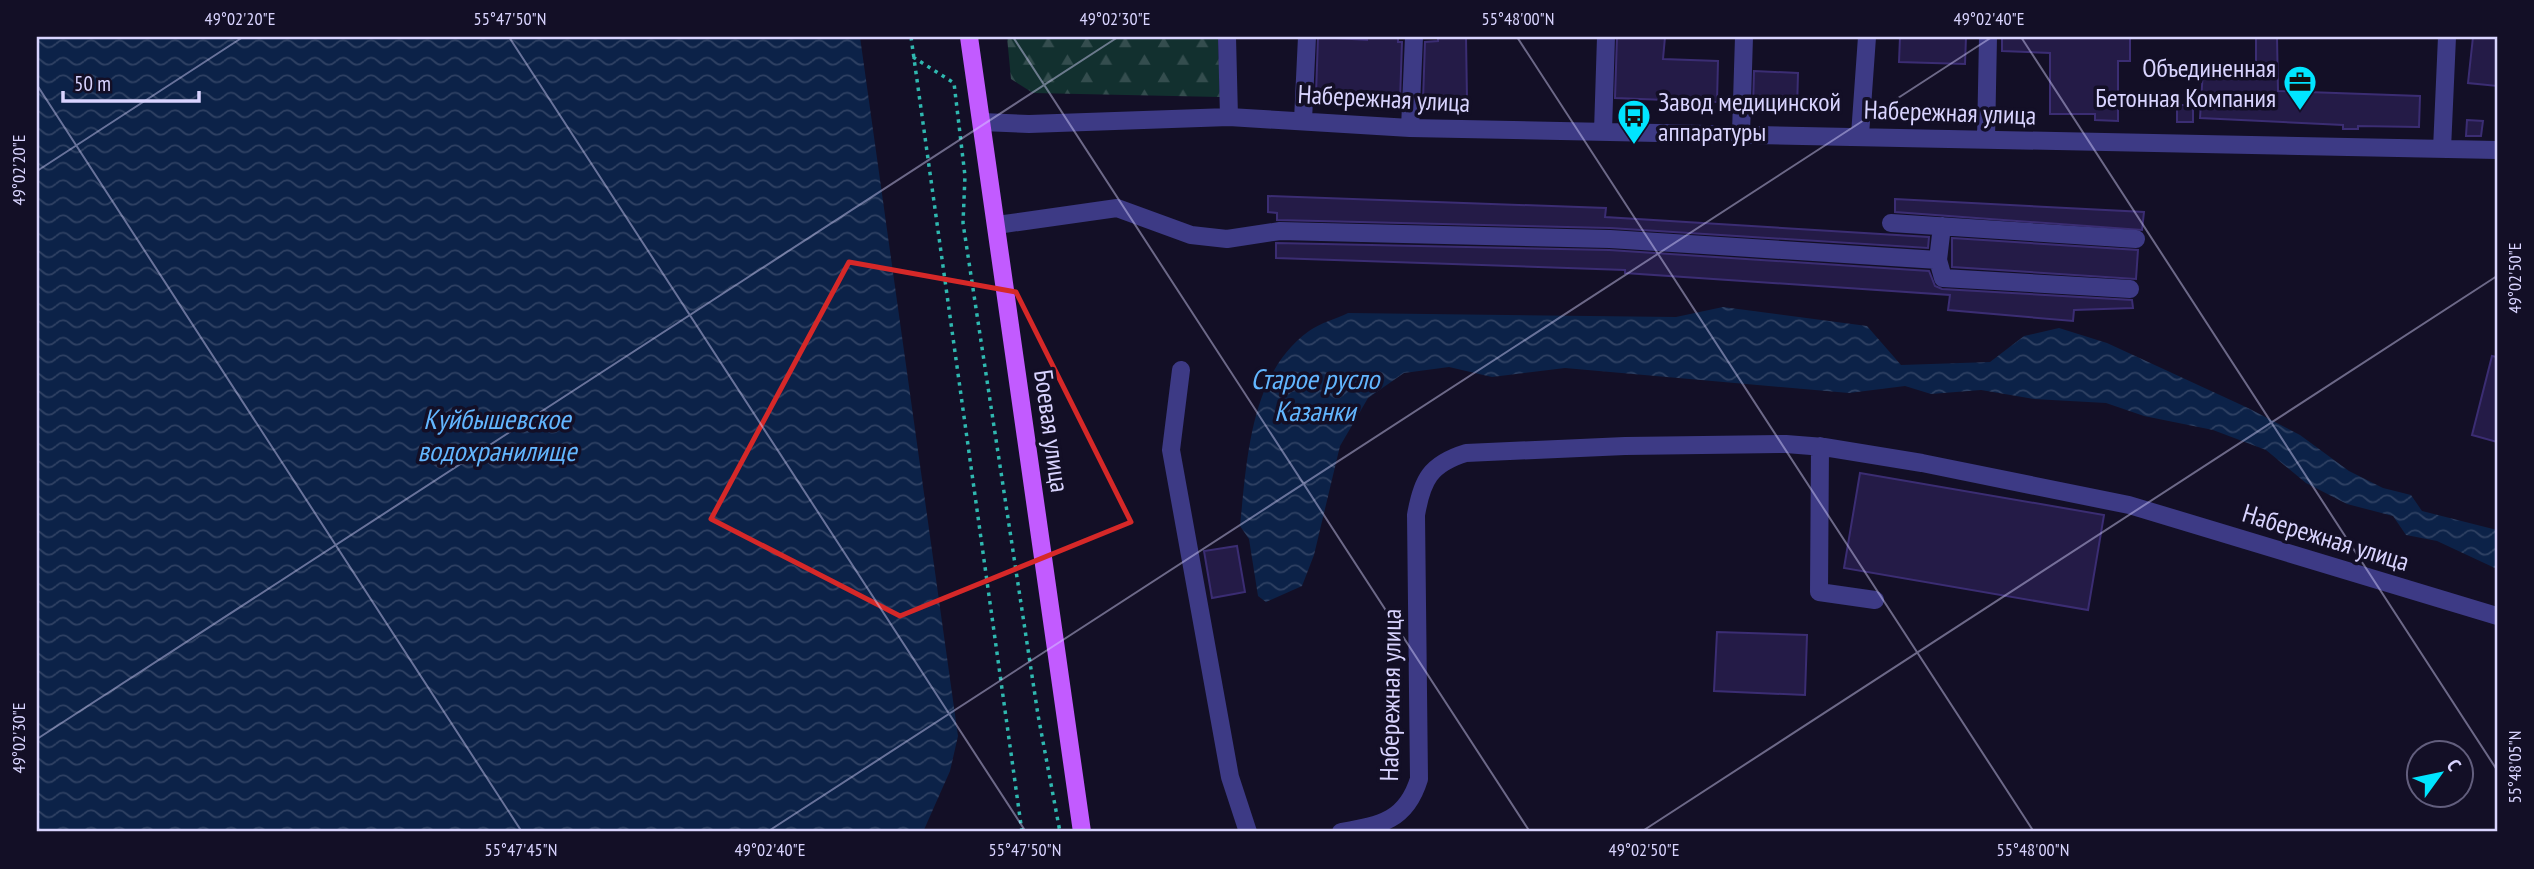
<svg xmlns="http://www.w3.org/2000/svg" width="2534" height="869" font-family="'PT Sans Narrow',sans-serif">
<defs>
<pattern id="forest-firs" width="22" height="20" patternUnits="userSpaceOnUse" patternTransform="scale(1.75)"><rect width="22" height="20" fill="#12302f"/><path d="M5 1l3.5 6h-7zM16 11l3.5 6h-7z" fill="#344d4e"/></pattern>
<pattern id="water-waves" width="16" height="10" patternUnits="userSpaceOnUse" patternTransform="scale(1.75)"><rect width="16" height="10" fill="#0c2248"/><path d="M0 5q4-4 8 0t8 0" fill="none" stroke="#2f4163"/></pattern>
</defs>
<rect width="100%" height="100%" fill="#130f26"/>
<path fill="url(#forest-firs)" d="M1007 37H1218L1220 97 1033 93 1011 79Z"/>
<path fill="url(#water-waves)" d="M37 37H860L958 736 950 771 923 832H37Z
M1723 307 1867 326 1901 365 1990 362 2024 336 2059 328 2107 343 2248 408 2300 435 2349 471 2383 488 2411 495 2422 511 2497 530V569L2437 541 2406 535 2393 516 2347 504 2306 483 2266 450 2213 430 2144 416 2106 403 2034 399 1981 390 1931 394 1905 386 1849 393 1565 368 1492 377 1449 367 1404 373 1368 398 1340 446 1314 555 1302 586 1266 602 1258 596 1249 539 1240 526C1247 460 1250 373 1309 331 1320 323 1336 319 1348 313L1676 317Z"/>
<path fill="#241b47" stroke="#3b2d73" stroke-width="2" d="M1318 37 1367 40V37H1398V42H1402L1400 101H1367V97L1316 94Z
M1438 37H1466L1467 100 1423 101 1425 42 1438 41Z
M1617 37H1665L1663 59 1718 61 1717 102 1615 98Z
M1900 37H1966L1965 64 1899 62Z
M2002 37H2130V61H2118V121L2095 120V114H2050V53L2002 51Z
M2256 37H2277L2278 91 2420 96 2419 127 2358 126V129H2343V125L2200 118 2203 70 2256 72Z
M2473 37H2497V86L2468 83Z
M1754 71 1798 73 1797 110 1753 109Z
M2177 105H2193V122H2177Z
M2467 120 2483 121 2481 136H2466Z
M1268 196 1606 208 1605 217 1929 237 1928 248 1610 228 1277 220V213L1268 212Z
M1895 199 2144 212 2142 230 1895 212Z
M1952 238 2138 250 2136 279 1952 267Z
M1276 243 1609 250 1929 271 1935 286 1942 289 2132 300 2133 308 2074 310 2073 321 1948 310 1950 295 1625 273V270L1276 258Z
M2492 356 2497 357V442L2472 435Z
M1860 473 2104 515 2088 610 1844 568Z
M1237 546 1245 592 1212 598 1204 551Z
M1717 632 1807 635 1805 695 1714 691Z"/>
<g fill="none" stroke-linecap="round" stroke-linejoin="round">
<path stroke="#2fb8b0" stroke-width="3.5" stroke-dasharray="3.5 5" stroke-linecap="butt" d="M911 37 1022 832
M913 57 954 83 965 176 963 223 1038 715 1060 832"/>
<path stroke="#3d3a85" stroke-width="18" d="M1227 37 1229 117
M1303 120 1307 37
M982 122 1029 124 1229 117 1410 128 2497 150
M1410 128 1414 37
M1603 131 1606 37
M1741 133 1744 37
M1860 135 1867 37
M1986 139 1988 37
M2442 149 2447 37
M1891 223 2136 239
M997 225 1117 208 1191 235 1227 239 1280 231 1610 239 1938 260
M1942 226 1938 260 1943 278 2130 289
M1181 370 1171 450 1230 777 1248 832
M1820 446 1819 592 1875 600
M1341 832C1381 825 1406 821 1419 779L1416 515C1422 480 1430 464 1466 453L1625 446 1786 444 1824 447 1922 463 2129 505 2497 616"/>
<path stroke="#c25bff" stroke-width="18" d="M969 37 1082 832"/>
</g>
<path fill="none" stroke="#d62828" stroke-width="5" stroke-linejoin="round" d="M849 262 1016 292 1131 522 900 616 711 519Z"/>
<path fill="none" stroke="#d9d4ff" stroke-width="2" stroke-opacity="0.45" d="M509 37 1026 832M1013 37 1530 832M1517 37 2034 832M2021 37 2497 770M37 85 522 832M37 171 243 37M37 739 1118 37M767 832 1992 37M1641 832 2497 276"/>
<defs>
<symbol id="office-pin" viewBox="-11 -11 22 30"><path d="M0 17L-7.5 6A9.5 9.5 0 1 1 7.5 6Z" fill="#00e5ff" stroke="#130f26"/><path d="M-6-3h4V-5.5h4V-3h4V5H-6ZM-1-4.5V-3h2v-1.5ZM-6 0V1H6V0Z" fill="#111"/></symbol>
<symbol id="bus-pin" viewBox="-11 -11 22 30"><path d="M0 17L-7.5 6A9.5 9.5 0 1 1 7.5 6Z" fill="#00e5ff" stroke="#130f26"/><path d="M-5-6H5V4H4V6H2V4H-2V6H-4V4H-5ZM-3.5-4V0h7V-4ZM-3.5 1.2v1.5H-2V1.2ZM2 1.2v1.5H3.5V1.2Z" fill="#111"/></symbol>
</defs>
<g fill-rule="evenodd">
<use href="#office-pin" x="2281" y="63" width="38" height="52"/>
<use href="#bus-pin" x="1615" y="97" width="38" height="52"/>
</g>
<g text-anchor="middle" dominant-baseline="central" stroke-width="7" stroke-linejoin="round" paint-order="stroke">
<g font-size="26" fill="#d9d4ff" stroke="#130f26" text-anchor="end">
<text x="2276" y="67">Объединенная<tspan x="2276" dy="30">Бетонная Компания</tspan></text>
<text x="1658" y="101" text-anchor="start">Завод медицинской<tspan x="1658" dy="30">аппаратуры</tspan></text>
</g>
<g font-size="26" fill="#d9d4ff" stroke="#130f26">
<text transform="translate(1384 98) rotate(3)">Набережная улица</text>
<text transform="translate(1950 112) rotate(2)">Набережная улица</text>
<text transform="translate(1052 431) rotate(82)">Боевая улица</text>
<text transform="translate(2326 537) rotate(17)">Набережная улица</text>
<text transform="translate(1390 695) rotate(-89)">Набережная улица</text>
</g>
<g font-size="28" font-style="italic" fill="#62b6ff" stroke="#130f26">
<text x="1315" y="378">Старое русло<tspan x="1315" dy="32">Казанки</tspan></text>
<text x="497" y="418">Куйбышевское<tspan x="497" dy="32">водохранилище</tspan></text>
</g>
</g>
<rect width="2534" height="869" fill="none" stroke="#130f26" stroke-width="77"/>
<g transform="translate(2440 774) rotate(57)"><circle r="33" fill="#130f26" stroke="#625e7d" stroke-width="2"/>
<path d="M0-5L12 26L0 18L-12 26Z" fill="#00e5ff"/>
<text y="-10" font-size="19" font-weight="bold" text-anchor="middle" fill="#d9d4ff">С</text>
</g>
<path d="M63 91v10h136v-10" fill="none" stroke="#d9d4ff" stroke-width="3.5"/>
<text x="74" y="91" font-size="21" fill="#d9d4ff" stroke="#130f26" stroke-width="5" paint-order="stroke">50 m</text>
<rect x="38" y="38" width="2458" height="792" fill="none" stroke="#d9d4ff" stroke-width="2.5"/>
<g font-size="18" text-anchor="middle" fill="#d9d4ff">
<text x="240" y="25">49°02'20"E</text>
<text x="510" y="25">55°47'50"N</text>
<text x="1115" y="25">49°02'30"E</text>
<text x="1518" y="25">55°48'00"N</text>
<text x="1989" y="25">49°02'40"E</text>
<text transform="translate(19 170) rotate(-90)" y="6">49°02'20"E</text>
<text transform="translate(2515 278) rotate(-90)" y="6">49°02'50"E</text>
<text transform="translate(19 738) rotate(-90)" y="6">49°02'30"E</text>
<text transform="translate(2515 767) rotate(-90)" y="6">55°48'05"N</text>
<text x="521" y="856">55°47'45"N</text>
<text x="770" y="856">49°02'40"E</text>
<text x="1025" y="856">55°47'50"N</text>
<text x="1644" y="856">49°02'50"E</text>
<text x="2033" y="856">55°48'00"N</text>
</g>
</svg>
